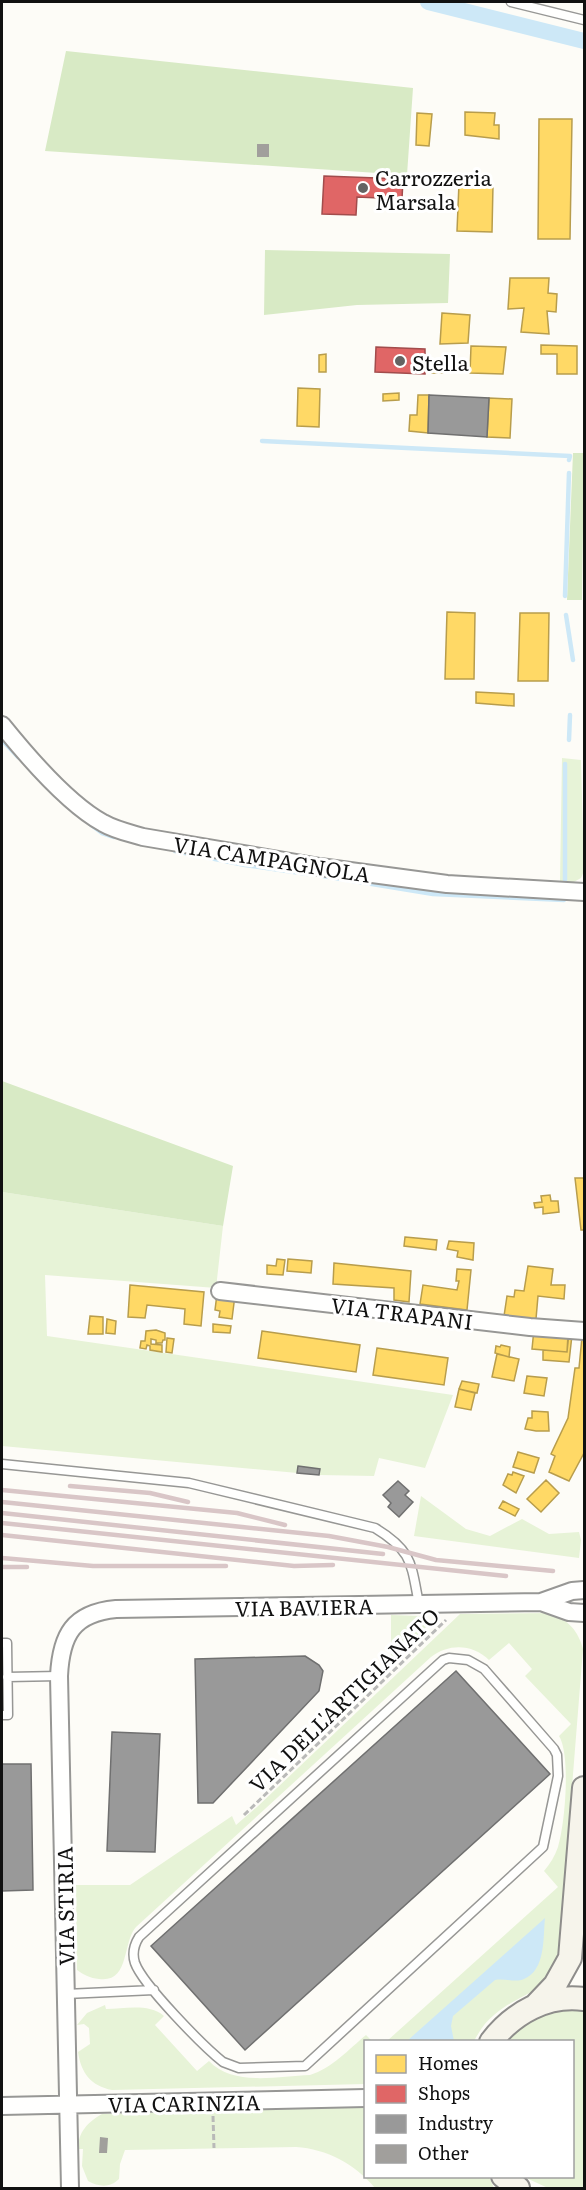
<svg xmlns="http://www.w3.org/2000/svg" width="586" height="2190" font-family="Literata,serif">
<rect width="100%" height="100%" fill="#fdfcf7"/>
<path fill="#e7f3d7" d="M562 758 581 760 584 871 581 878 572 883 560 881Z
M2 1192 223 1226 216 1288 45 1275 47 1336 453 1395 425 1468 379 1458 374 1476 319 1475 2 1446Z
M421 1496 466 1529 490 1536 522 1519 549 1534 579 1532 581 1540 579 1558 414 1536Z
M552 1613C569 1622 578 1630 583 1649L559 1950C545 1999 526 1988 494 2015 485 2022 479 2032 474 2041H387L558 1887 544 1871C550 1864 555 1856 558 1847 565 1825 571 1755 559 1736L571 1724 525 1676 532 1669 509 1643 489 1660C473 1644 449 1643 431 1657L136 1927C122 1943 130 1983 99 1979 90 1978 84 1975 77 1970L76 1885H130L232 1816 236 1825 257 1807 460 1614Z
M391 1615 420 1616 427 1622V1626L391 1663Z
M105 2005 106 2009C124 2009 149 2003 164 2016L155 2025 197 2071 209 2061C234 2087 278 2076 310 2075 332 2068 348 2050 366 2035L372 2041 366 2042 365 2084 112 2090C91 2086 81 2073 78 2052L90 2044 89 2028 84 2024 77 2025 87 2013Z
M584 2008V2188H548L524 2177 572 2176V2042H504C535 2013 543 2012 584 2008Z
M365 2107 366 2176 489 2177 494 2188H375C355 2164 327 2149 296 2147L125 2150 120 2164 119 2179C110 2188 99 2187 88 2181L82 2166 83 2149H78C78 2132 88 2122 102 2114Z"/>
<path fill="#d8eac5" d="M66 51 413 88 407 175 45 151Z
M265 250 450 254 448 303 357 305 264 315Z
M573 453H584L582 600H567Z
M2 1081 233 1166 223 1226 2 1192Z"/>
<path fill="#cde8f7" d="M545 1918C543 1937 546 1970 524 1979 516 1983 505 1978 495 1980L453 2016 451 2026 454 2041H407Z"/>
<path fill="#ffd966" stroke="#b89d4c" stroke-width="1.5" d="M465 112 495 113 494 125H499V139L465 135Z
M417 113 432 114 429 146 416 145Z
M539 119H572L570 239H538Z
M459 183 493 185 492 232 457 231Z
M510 278H549L548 293 557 294 556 312 547 311 549 334 521 332 524 308 508 309Z
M442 313 470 315 468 343 440 344Z
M541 345 577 346V374H557V354H541Z
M471 346 506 347 503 374 470 373Z
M326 354V372H319V355Z
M433 366 447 367V373H432Z
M298 388 320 389 319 427 297 426Z
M399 393V400L383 401V394Z
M418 395H429L428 433 409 431 410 415H417Z
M489 398 512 399 510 438 487 437Z
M447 612 475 613 474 679H445Z
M520 613H549L548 681H518Z
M476 692 514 694V706L476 703Z
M575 1178H584V1230H581Z
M550 1195 551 1201H558L559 1212 543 1214V1207L535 1208 534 1203 542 1202 541 1196Z
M405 1237 437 1240 436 1250 404 1246Z
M449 1241 474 1243 473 1260 457 1257 458 1251 447 1249Z
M277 1259 285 1260 283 1275 267 1274V1265L276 1266Z
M288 1259 312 1261 311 1273 287 1271Z
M334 1263 411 1271 409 1302 394 1300V1288L333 1284Z
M528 1266 553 1269 551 1285H565L564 1299 538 1296 536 1319 504 1316 507 1296 514 1297 515 1290 524 1291Z
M457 1269 471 1270 467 1310 420 1304 423 1285 457 1290 459 1281H456Z
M130 1285 204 1292 201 1326 184 1324 185 1309 176 1308 147 1305 145 1318 128 1317Z
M217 1294 235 1295 232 1319 219 1317 220 1311 215 1310Z
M90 1316 103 1317V1334H88Z
M107 1319 116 1321 115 1334 106 1333Z
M213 1324 231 1326 230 1333 213 1332Z
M534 1329 569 1333 567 1352 532 1349Z
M156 1330 165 1333V1340H163L162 1343H156V1340L151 1339V1344L162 1345V1352L150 1350V1346L147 1345 146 1349 140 1348 141 1341H145L146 1331Z
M262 1331 360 1345 356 1372 258 1358Z
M568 1335H572L569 1362 543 1360V1350L567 1352Z
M582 1337H584V1453L569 1481 549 1472 555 1456 551 1454 568 1418 575 1368H579Z
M167 1338 174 1339 172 1353 166 1352Z
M501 1345 510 1347 509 1357 495 1353 496 1346 500 1347Z
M377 1348 448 1358 444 1385 373 1375Z
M497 1354 519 1359 514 1381 492 1377Z
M527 1376 547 1378 544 1396 524 1393Z
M462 1381 479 1384 477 1393 459 1389Z
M459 1389 475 1393 471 1410 455 1407Z
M532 1411 548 1412 549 1431H536L525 1429 528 1418H532Z
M518 1452 539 1458 534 1473 513 1467Z
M513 1472 524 1476 516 1493 503 1485 508 1474 512 1475Z
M546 1480 559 1493 541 1512 527 1499Z
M503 1501 519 1509 515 1516 499 1508Z"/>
<path fill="#e06666" stroke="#a24c4c" stroke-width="1.5" d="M324 176 403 179 402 199 357 197 356 215 322 214Z
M376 347 425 349V374L375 372Z"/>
<path fill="#999" stroke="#707070" stroke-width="1.5" d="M429 395 489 398 487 437 428 433Z
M298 1466 320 1469 319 1475 297 1473Z
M398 1481 409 1491 405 1495 413 1502 399 1517 388 1507 391 1503 383 1495Z
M305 1656 319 1665 323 1671 319 1691 213 1803H198L195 1659Z
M456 1671 550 1774 245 2050 151 1946Z
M112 1732 160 1734 155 1852 107 1851Z
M2 1764H31L33 1890 2 1891Z"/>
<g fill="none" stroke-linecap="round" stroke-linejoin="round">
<path stroke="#cde8f7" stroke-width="4.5" d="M262 441 570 456 569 460
M565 596 569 473
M566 615 573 660
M2 740 18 757
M569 740 570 715
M565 764V880
M90 824 102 833 114 837
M175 851 245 865 308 874
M323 876 433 894 564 900V898"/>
<path stroke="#cde8f7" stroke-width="16" d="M428 2 584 41"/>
</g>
<path fill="#a19f9c" d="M257 144H269V157H257Z
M100 2137 108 2138 107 2153H99Z"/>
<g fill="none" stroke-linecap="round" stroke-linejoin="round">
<defs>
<path id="lane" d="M511 2 584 20
M2 1464 189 1483 375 1528C413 1551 411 1564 419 1604
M2 1643H7L8 1715H2
M449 1658 468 1660 484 1669 554 1749 557 1755 558 1776 543 1847 305 2066 239 2068 223 2062C203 2046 143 1985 135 1963 132 1954 134 1945 139 1937L443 1660Z
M7 1677 59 1676
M66 1994 154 1990"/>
<path id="street" d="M2 725C27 756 68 804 103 823 115 830 129 833 143 837L320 867 447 884 584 892
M220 1291 530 1327 584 1331
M541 1602 569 1612 584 1613
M2 2106 366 2098
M70 2188 59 1676C61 1635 73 1613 116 1609L541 1602 572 1591 584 1590"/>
<path id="secondary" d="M536 2005 555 1985 570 1958 584 1788
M491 2042C513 2013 547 1994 584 1999
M503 2176 518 2188"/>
</defs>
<use href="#lane" stroke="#979795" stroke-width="11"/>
<use href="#street" stroke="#979795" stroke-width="20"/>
<use href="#secondary" stroke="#8e8d8b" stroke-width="26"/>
<path stroke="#b9b9b8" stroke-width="3" stroke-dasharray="6 3" stroke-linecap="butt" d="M244 1815 446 1620
M213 2116 214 2148"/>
<use href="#lane" stroke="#fffffe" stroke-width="8"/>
<use href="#street" stroke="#fffffe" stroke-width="16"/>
<use href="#secondary" stroke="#f6f4eb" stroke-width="22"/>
<path stroke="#d9c6c7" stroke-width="4.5" d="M70 1486 150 1493 188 1502
M2 1490 237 1513 285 1525
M2 1502 329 1536 388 1547 436 1560 553 1571
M2 1513 383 1554
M2 1523 506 1576
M2 1535 294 1566 333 1565
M2 1558 93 1566H226
M2 1567H27"/>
</g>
<g fill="#646362" stroke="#fff" stroke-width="2">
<circle cx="363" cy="188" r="6"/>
<circle cx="400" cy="361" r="6"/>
</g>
<g text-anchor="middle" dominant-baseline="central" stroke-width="6" stroke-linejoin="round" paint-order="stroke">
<g font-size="21" fill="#111" stroke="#fff" text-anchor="start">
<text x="375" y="176">Carrozzeria<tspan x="375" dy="24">Marsala</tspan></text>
<text x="412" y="361">Stella</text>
</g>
<g font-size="21" fill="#111" stroke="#fff">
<text transform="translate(272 858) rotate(9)">VIA CAMPAGNOLA</text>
<text transform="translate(402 1312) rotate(7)">VIA TRAPANI</text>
<text transform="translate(304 1606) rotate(-1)">VIA BAVIERA</text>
<text transform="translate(343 1699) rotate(-44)">VIA DELL'ARTIGIANATO</text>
<text transform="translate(64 1906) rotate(-91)">VIA STIRIA</text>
<text transform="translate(184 2102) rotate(-1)">VIA CARINZIA</text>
</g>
</g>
<rect width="586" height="2190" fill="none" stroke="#111111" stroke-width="6"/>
<rect x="364" y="2040" width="210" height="138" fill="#ffffff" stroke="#a0a0a0" stroke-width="1.5"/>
<rect x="376" y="2055" width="30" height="18" fill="#ffd966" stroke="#a0a0a0" stroke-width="1.5"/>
<text x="418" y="2070" font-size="18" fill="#111111">Homes</text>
<rect x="376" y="2085" width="30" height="18" fill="#e06666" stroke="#a0a0a0" stroke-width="1.5"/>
<text x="418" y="2100" font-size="18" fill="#111111">Shops</text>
<rect x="376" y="2115" width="30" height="18" fill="#999999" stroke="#a0a0a0" stroke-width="1.5"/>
<text x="418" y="2130" font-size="18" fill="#111111">Industry</text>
<rect x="376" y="2145" width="30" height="18" fill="#a19f9c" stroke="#a0a0a0" stroke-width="1.5"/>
<text x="418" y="2160" font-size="18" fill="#111111">Other</text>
</svg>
